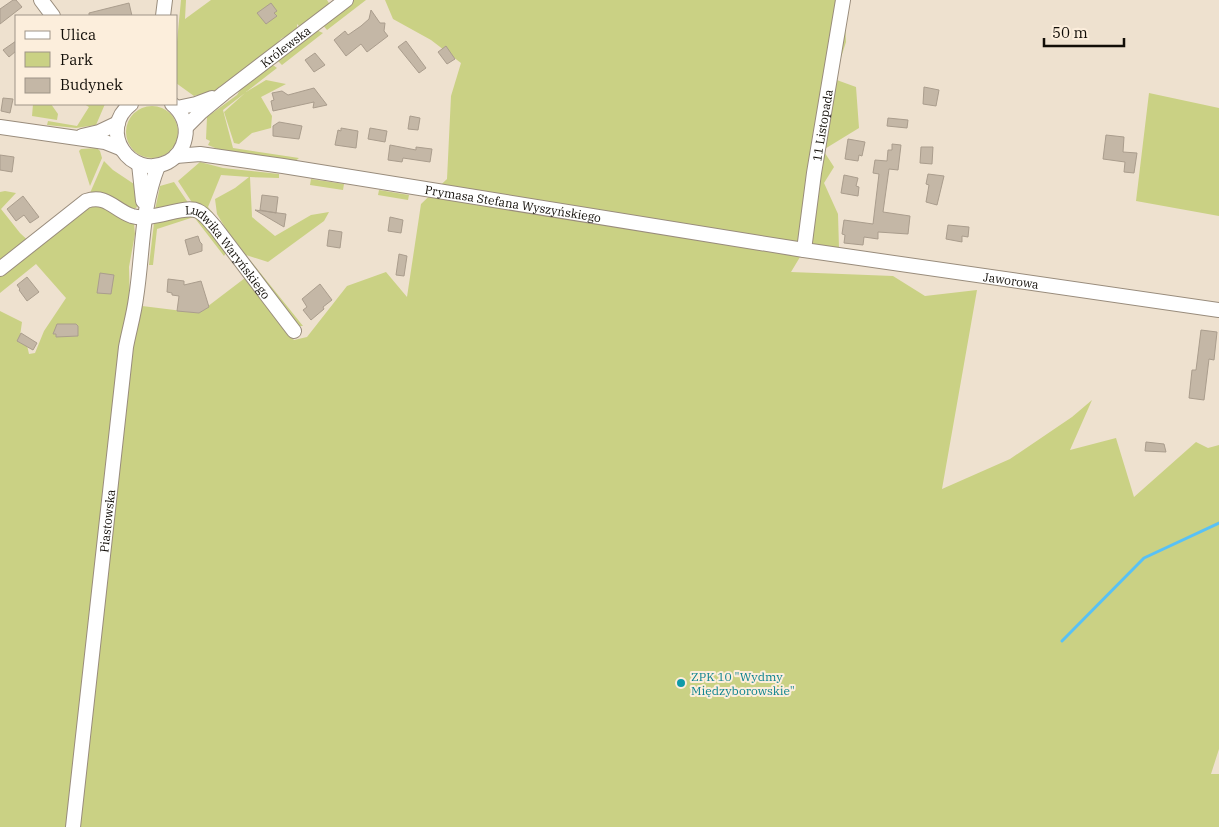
<svg xmlns="http://www.w3.org/2000/svg" width="1219" height="827" font-family="'IBM Plex Serif',serif">
<rect width="100%" height="100%" fill="#eee1cf"/>
<path fill="#cad184" fill-rule="evenodd" d="M181 0H186L185 19 211 0H327L332 8 303 30 297 24V33L282 38 268 52 223 88 199 99 197 95 194 96 176 83V52Z
M353 0H366L327 30 322 24Z
M385 0H844L846 42 834 79 856 87 859 128 823 150 834 167 824 183 838 214 839 248 800 257 791 272 893 276 925 296 977 290 942 489 1010 459 1072 417 1092 400 1070 450 1116 438 1134 497 1196 442 1208 448 1219 445V749L1211 774H1219V827H0V311L22 322 19 343 26 341 29 354 35 353 44 331 66 298 36 264 0 293V192L5 191 16 193 1 209 20 233 35 247 90 205 105 207 134 224 135 234 129 267 131 351 142 306 199 313 245 278 294 340 307 337 347 286 386 272 407 297 421 204 447 179 451 96 461 63 431 40 393 19Z
M314 29 323 33 282 65 275 58Z
M270 63 277 68 246 92 266 80 286 84 261 97 272 116 271 128 252 133 239 144 234 143 224 112 245 93 223 110 233 148 299 158 294 162 220 150 208 145 210 141 206 139 207 117 237 95 243 85Z
M1149 93 1219 108V216L1136 201Z
M33 104H51L58 114 57 120 32 116Z
M84 104H105L96 125 76 128 47 125 48 121 77 126 89 107Z
M126 132a26 26 0 1 1 52 0a26 26 0 1 1-52 0Z
M97 148 100 151 102 158 90 186 79 151 81 149Z
M104 161 113 170 134 184V188H138V205L136 208 133 209 106 194 90 193Z
M200 162 223 168 279 174V178L250 177 252 217 275 236 311 215 329 212 324 221 268 262 246 255 303 326H297L193 204 178 181ZM221 175 249 177 235 188 215 199 217 214 226 229 208 207Z
M311 179 344 184 343 190 310 185Z
M174 182 189 204 155 210 160 186Z
M379 190 409 195 408 200 378 195Z
M183 215 199 217 227 251 224 256 194 217 157 229 153 265H149L154 223Z"/>
<g fill="none" stroke-linecap="round" stroke-linejoin="round">
<path stroke="#58c1f6" stroke-width="3" d="M1062 641 1144 558 1219 523"/>
</g>
<path fill="#c4b7a6" stroke="#aa9d8d" d="M13 0H16L22 7 0 24V9Z
M129 3 132 16H89V13Z
M271 3 277 11 274 13 277 16 266 24 257 13Z
M371 10 380 23H385L384 31 388 36 367 52 361 44 346 56 334 40 345 31 348 35 361 26 369 19Z
M16 41V51L9 57 3 50Z
M406 41 426 68 419 73 398 47Z
M446 46 455 59 447 64 438 52Z
M315 53 325 65 314 72 305 60Z
M924 87 939 90 936 106 923 104Z
M314 88 327 105 313 108 314 102 273 111 271 101 274 100 272 93 282 91 288 95Z
M3 98 13 99 10 113 1 111Z
M410 116 420 118 418 130 408 129Z
M888 118 908 120 907 128 887 126Z
M279 122 302 126 299 139 273 136V126Z
M341 128 358 131 356 148 335 145 338 130 341 131Z
M370 128 387 131 385 142 368 139Z
M1106 135 1124 137 1123 152 1137 153 1134 173 1124 172 1125 162 1103 159Z
M848 139 865 142 862 156 859 155 858 161 845 159Z
M892 144 901 145 898 170 889 169 883 212 910 216 908 234 878 232V239L864 237 863 245 844 243 845 235 842 234 844 220 873 224 879 174 873 173 875 160 887 161 888 150H892Z
M390 145 416 150V147L432 149 430 162 403 158 402 162 388 160Z
M921 147H933L932 164 920 163Z
M0 155 14 157 12 172 0 170Z
M928 174 944 176 937 205 926 202 929 185 926 184Z
M844 175 858 178 856 186 859 187 858 196 841 193Z
M262 195 278 197 276 213 260 210Z
M23 196 39 217 30 223 24 215 16 221 7 209Z
M255 210 286 214 284 227Z
M390 217 403 220 401 233 388 231Z
M948 225 969 227 968 237 962 236V242L946 239Z
M329 230 342 232 340 248 327 246Z
M198 236 200 242 202 244V251L189 255 185 240Z
M399 254 407 256 404 276 396 275Z
M100 273 114 275 111 294 97 293Z
M27 277 39 292 27 301 19 290 20 289 17 285Z
M168 279 184 281V285L201 281 209 307 199 313 177 311 179 296 172 295V293L167 292Z
M320 284 332 300 323 307 324 309 311 320 303 310 307 307 302 299Z
M57 324H76L78 326V336L56 337V334H53Z
M1201 330 1217 332 1214 360 1209 359 1204 400 1189 398 1192 370H1196Z
M21 333 37 343 33 350 17 341Z
M1146 442 1164 444 1166 452 1145 451Z"/>
<g fill="none" stroke-linecap="round" stroke-linejoin="round">
<defs>
<g id="minor">
<path d="M41 0 53 16"/>
<path d="M163 16 165 0"/>
<path d="M131 104C97 130 130 181 168 162 177 157 183 148 185 138 188 125 182 112 172 104"/>
<path d="M177 108 196 104 212 98"/>
<path d="M0 127 105 142 120 148"/>
<path id="s1" d="M186 127 201 112 224 93 346 0"/>
<path d="M82 136 99 132 118 123"/>
<path id="s2" d="M176 156 200 154 283 166 804 250 1219 310"/>
<path d="M139 164 143 201"/>
<path id="s3" d="M804 250 814 173 843 0"/>
<path id="s4" d="M0 269 86 201C107 194 114 210 132 216 153 222 184 204 198 211 205 214 210 222 215 227L294 331"/>
<path id="s5" d="M73 827 126 347C129 331 134 314 136 298 143 254 141 208 158 166"/>
</g>
</defs>
<use href="#minor" stroke="#998c7c" stroke-width="16"/>
<use href="#minor" stroke="#fff" stroke-width="14"/>
</g>
<circle fill="#0f9aa8" stroke="#fceedc" stroke-width="2" cx="681" cy="683" r="5"/>
<g text-anchor="middle" dominant-baseline="central" stroke-width="4" stroke-linejoin="round" paint-order="stroke">
<g font-size="12" fill="#110d07" stroke="#fceedc">
<text stroke="none"><textPath href="#s1" startOffset="128">Królewska</textPath></text>
<text stroke="none"><textPath href="#s3" startOffset="126">11 Listopada</textPath></text>
<text stroke="none"><textPath href="#s2" startOffset="341">Prymasa Stefana Wyszyńskiego</textPath></text>
<text stroke="none"><textPath href="#s4" startOffset="276">Ludwika Waryńskiego</textPath></text>
<text stroke="none"><textPath href="#s2" startOffset="845">Jaworowa</textPath></text>
<text stroke="none"><textPath href="#s5" startOffset="308">Piastowska</textPath></text>
</g>
<g font-size="12" fill="#0d838f" stroke="#fceedc" text-anchor="start">
<text x="691" y="676">ZPK 10 "Wydmy<tspan x="691" dy="14">Międzyborowskie"</tspan></text>
</g>
</g>
<rect x="15" y="15" width="162" height="90" fill="#fceedc" stroke="#9e9487"/>
<rect x="25" y="31" width="25" height="8" fill="#ffffff" stroke="#9e9487"/>
<text x="60" y="40" font-size="15" fill="#110d07">Ulica</text>
<rect x="25" y="52" width="25" height="15" fill="#cad184" stroke="#9e9487"/>
<text x="60" y="65" font-size="15" fill="#110d07">Park</text>
<rect x="25" y="78" width="25" height="15" fill="#c4b7a6" stroke="#9e9487"/>
<text x="60" y="90" font-size="15" fill="#110d07">Budynek</text>
<path d="M1044 38v8h80v-8" fill="none" stroke="#110d07" stroke-width="2.5"/>
<text x="1052" y="38" font-size="15" fill="#110d07" stroke="#fceedc" stroke-width="4" paint-order="stroke">50 m</text>
</svg>
